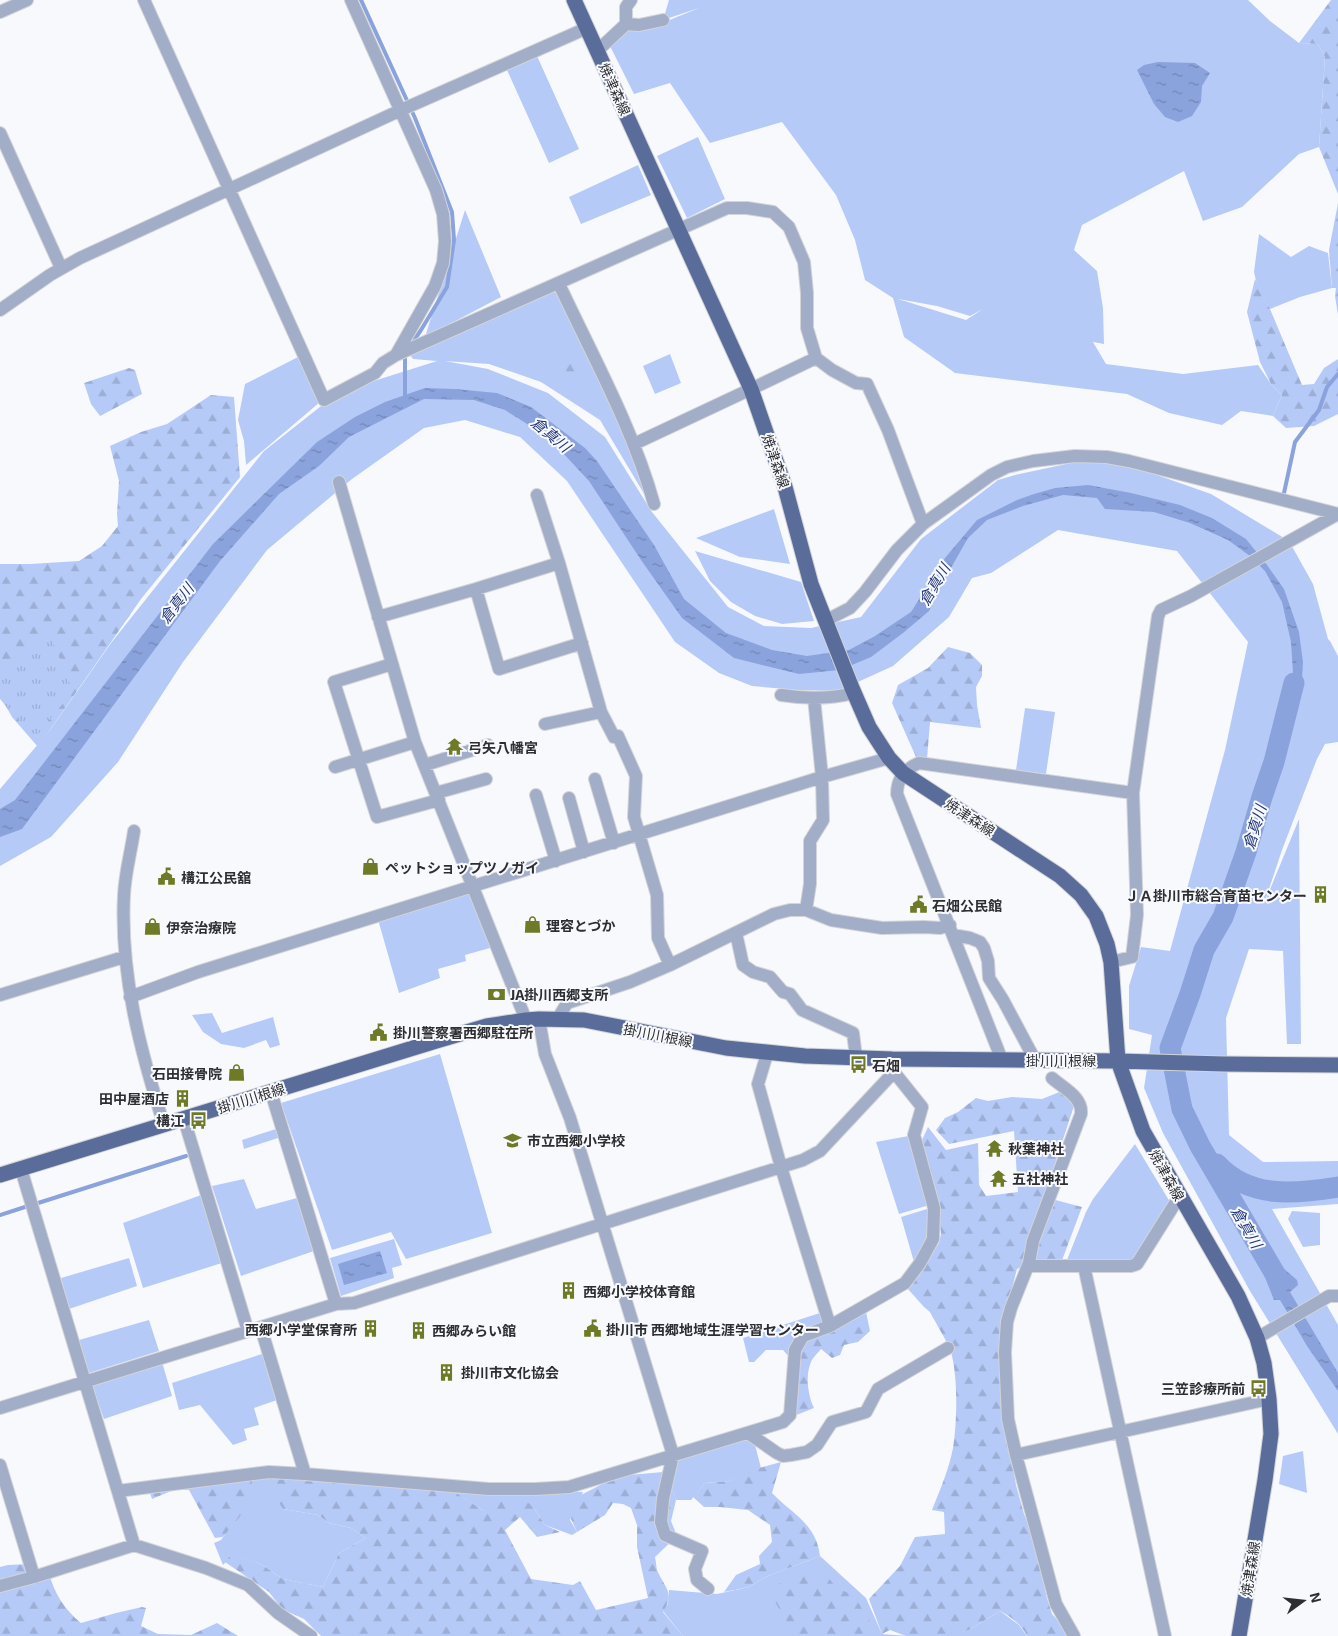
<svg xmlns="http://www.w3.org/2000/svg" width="1338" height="1636" font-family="'Exo 2','Noto Sans JP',sans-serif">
<defs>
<pattern id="forest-firs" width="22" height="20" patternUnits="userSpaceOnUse" patternTransform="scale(1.25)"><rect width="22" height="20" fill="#b6caf8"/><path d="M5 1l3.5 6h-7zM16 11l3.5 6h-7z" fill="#9daed5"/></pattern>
<pattern id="park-tufts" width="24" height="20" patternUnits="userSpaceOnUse" patternTransform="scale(1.25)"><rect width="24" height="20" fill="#b6caf8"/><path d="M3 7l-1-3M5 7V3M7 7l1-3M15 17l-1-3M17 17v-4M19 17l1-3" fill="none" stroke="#9daed5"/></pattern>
<pattern id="water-ripples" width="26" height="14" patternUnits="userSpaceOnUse" patternTransform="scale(1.25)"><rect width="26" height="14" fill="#8ba3dc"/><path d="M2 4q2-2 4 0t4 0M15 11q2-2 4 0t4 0" fill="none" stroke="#7285b3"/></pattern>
</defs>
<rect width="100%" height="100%" fill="#f8f9fd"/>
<path fill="#b6caf8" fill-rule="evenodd" d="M669 0H1248L1270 21 1299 43 1318 44 1325 57 1319 147 1299 154 1242 207 1203 221 1184 171 1082 225 1074 250 1097 271 1103 308 1104 344 1093 342 1106 364 1183 374 1258 365 1271 384 1282 395 1273 416 1241 411 1222 425 1169 413 1127 394 955 373 904 337 893 298 865 280 855 240 836 195 782 122 710 143 670 83 634 94 610 46 630 24 667 21 699 8 663 20ZM898 299 937 306 970 316 983 309 966 320Z
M537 56 579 149 549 163 507 70Z
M698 137 725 199 687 218 657 156Z
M638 165 651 195 581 224 569 197Z
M465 210 501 297 425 337Z
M1259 234 1291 257 1309 246 1328 253 1332 288 1300 297 1270 309 1257 285 1254 272Z
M556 289 635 458 649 502 600 420 541 382 489 364 445 361 488 369 548 393 605 437 652 512 728 607 764 626 811 628 861 617 921 539 998 480 1015 475 1071 463 1100 462 1137 468 1211 494 1289 541 1313 584 1328 639 1330 641 1338 656V742L1325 744 1317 759 1282 850 1264 904 1299 819 1301 1044H1287L1283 951 1249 949 1226 1018 1229 1135 1263 1162 1338 1161V1204L1272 1209 1338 1325V1434L1250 1291 1163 1133 1144 1088 1152 1035 1129 1029V986L1141 947 1170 951 1225 750 1248 642 1177 551 1058 530 991 573 972 578 949 617 893 666 838 691 797 690 752 686 719 673 675 642 567 481 520 437 465 420 424 428 352 479 267 550 183 662 118 762 51 837 0 866V789L50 730 111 643 264 451 339 392 437 361 413 359 410 355Z
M670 354 681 383 655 394 643 366Z
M298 357 320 402 246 465 244 441 238 420 245 384Z
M774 509 790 564 740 557 696 538Z
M695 551 801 582 814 621 782 624 755 616 731 602 710 581Z
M1025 708 1055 712 1046 774 1016 770Z
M474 887 497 946 465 955 466 961 438 969 440 978 399 993 377 916Z
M212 1013 222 1033 273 1017 280 1045 270 1048 266 1040 244 1048 221 1044 203 1032 192 1015Z
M440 1054 492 1233 406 1259 391 1232 332 1250 281 1103Z
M276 1129 278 1131V1138L244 1149 242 1140Z
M914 1135 933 1204 899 1214 876 1142Z
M1135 1144 1170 1202 1131 1262 1065 1265 1086 1212 1093 1199Z
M244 1179 256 1209 297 1198 314 1251 241 1276 212 1186Z
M204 1194 225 1262 143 1288 123 1223Z
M927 1209 929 1237 916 1269 901 1217Z
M1292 1211 1320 1213V1245L1303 1247 1288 1219Z
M394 1239 402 1265 392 1268 394 1278 341 1296 330 1258Z
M129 1258 137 1286 69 1309 61 1278Z
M826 1311 829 1324 791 1359 783 1350H766L754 1362H749L743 1338Z
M149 1320 159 1351 89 1373 79 1340Z
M265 1353 277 1400 254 1408 259 1425 244 1429 247 1440 233 1445 200 1405 179 1410 172 1383Z
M162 1362 172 1396 104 1419 91 1383Z
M746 1437 754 1441 761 1468 729 1481 705 1483 691 1500H676L669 1479 673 1458Z
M1303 1451 1307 1493 1279 1484 1283 1456Z
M275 1473 283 1509 318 1515 329 1523 351 1528 366 1538 339 1553 323 1587 283 1579 261 1564 233 1555 223 1565 214 1543 221 1540 244 1509 252 1480Z
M448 1488 583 1492 570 1520 577 1532 572 1535 545 1525 534 1508 484 1511Z
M820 1556 866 1598 882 1634 909 1636H683L663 1611 668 1604 669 1590 717 1594 749 1587 768 1576Z
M1000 1611 1019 1625 1027 1636H948L969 1630Z"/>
<path fill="url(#forest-firs)" d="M1331 0H1338V194L1319 147 1325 57 1318 44 1299 43Z
M1338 203V315L1335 296 1336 288H1332L1329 250Z
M1255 279 1270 309 1302 385 1314 384 1324 368 1338 359V414L1314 426 1286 428 1273 416 1282 395 1271 384 1260 362 1247 312Z
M577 356 584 367 576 376 566 381 561 370 565 362Z
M129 368 135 370 142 394 100 416 91 404 84 383Z
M211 395 234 397 240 477 141 599 38 747 12 717 0 696V564H30L79 561 102 546 118 526 117 514 119 481 110 446 141 432 167 424Z
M948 647 970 653 982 665V676L976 687 977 705 981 728 930 722 927 759 916 757 892 703 898 685 928 668Z
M1062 1091 1074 1106 1044 1197 1082 1207 1061 1263 1024 1266 1017 1269 1001 1331 1006 1424 1016 1485 1024 1514 1032 1532 1047 1598 1052 1614 1060 1623 1067 1636H1027C1021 1624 1011 1617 1000 1611L969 1630 951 1636H906L890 1630 882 1634 869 1599 900 1566 915 1537 945 1534 944 1512 932 1510C940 1490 949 1469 953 1448 957 1422 958 1382 952 1356 951 1347 935 1322 930 1312L924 1307 907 1288 934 1250 939 1243 941 1234 936 1190 927 1167 921 1142 928 1127 946 1150 978 1143 979 1185 986 1196 1018 1192 1014 1131 949 1144 936 1130 945 1118 958 1112 976 1098 988 1101 1012 1097 1042 1099Z
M866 1312 870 1331 858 1342 844 1345 840 1355 832 1358 821 1349C818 1353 813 1357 811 1362 805 1375 808 1396 814 1408L794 1416 800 1349 808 1338Z
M781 1462 772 1493C792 1514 816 1523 820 1556L768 1576 749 1587 724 1592 736 1575 760 1564 759 1556 772 1542 770 1525 748 1510 720 1507H704L693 1497 705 1483 729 1481 752 1470Z
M663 1472 668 1475 676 1500 671 1521 677 1536 655 1557C656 1561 656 1566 657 1570 664 1587 676 1593 663 1612L683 1636H321L304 1619 282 1609 269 1592 225 1562 232 1554 261 1564 283 1579 323 1587 339 1553 366 1538 351 1528 329 1523 318 1515 283 1509 275 1496V1473L444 1485 484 1511 506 1499H524L534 1508 545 1525 560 1532 537 1537 520 1517 505 1530 531 1579 573 1585 580 1581 596 1610 648 1598 637 1547V1525L631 1508 623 1504 613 1503 605 1515 577 1532 571 1519 573 1507 581 1495 606 1482 629 1475Z
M252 1480C252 1506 239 1518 223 1537L215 1538 189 1490 176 1489 152 1499 148 1487Z
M30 1564 49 1573C54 1593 65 1610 81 1623L116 1613 142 1607 146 1608 141 1626 158 1634 191 1635 217 1623 238 1636H0V1567L8 1565Z
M810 1572 825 1574 836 1587 854 1596 879 1636H795L767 1588Z"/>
<path fill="url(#park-tufts)" d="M50 635 73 691 34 739 0 699V670Z"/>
<path fill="url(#water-ripples)" d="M1158 62 1195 63 1210 73 1202 86 1201 102 1192 116 1178 122 1165 117 1154 104 1137 70 1144 65Z
M425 388 455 389 497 393 531 407 585 448 597 461 654 545 684 599 726 633 772 650 807 656 849 650 875 636 911 612 945 558 977 520 1017 500 1034 494 1055 488 1088 485 1131 493 1180 505 1212 518 1246 539 1267 565 1284 589 1299 632 1303 662 1301 694 1286 742 1275 759 1286 710 1293 673 1291 642 1282 602 1265 571 1250 556 1228 540 1190 523 1154 512 1105 509 1097 498 1063 495 1023 506 987 520 968 538 943 582 929 611 903 633 871 657 840 670 799 674 734 658 682 618 641 560 589 481 548 437 505 410 474 400 424 399 349 437 319 466 279 494 220 561 22 829 0 837V809L15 800 213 544 317 442 355 417 385 402Z
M1253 1247 1282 1267 1297 1280 1298 1285 1290 1292 1338 1373V1391L1307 1346 1280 1300H1274Z
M380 1251 387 1273 344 1285 338 1264Z"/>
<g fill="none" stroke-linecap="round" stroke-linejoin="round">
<path stroke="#8ba3dc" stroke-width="4" d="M361 0 415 118 452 212 454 240 447 287 421 330 412 343
M405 353V399
M1284 493 1295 442 1319 410 1327 387 1338 374
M35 1204 186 1156
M0 1215 28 1206"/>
<path stroke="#8ba3dc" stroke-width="21" d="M1217 1164C1249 1199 1295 1194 1338 1187
M1278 1279 1200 1146 1182 1109 1170 1048 1190 994 1204 950 1223 917 1246 852 1262 797 1274 762 1294 683"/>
<defs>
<path id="minor" d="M144 0 324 400 375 373 383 363 396 355 435 286 443 263 445 241 443 214 436 190 351 0
M0 12 27 0
M626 24V7L631 0
M597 51 626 24 639 25 663 20
M0 133 61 268
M559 284C592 355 633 428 654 504
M0 310 50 275 80 258 401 110 587 28
M396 355 727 208H747L773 212 789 227 804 262 807 293V328L816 358 832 370 856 383 867 384 888 430 923 524
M634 444 751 389 816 358
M339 482 415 742 526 1020
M537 495 559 563 601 712 614 737 618 736 636 776 634 817 657 895 658 938 670 965
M476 589 499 669 582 643
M378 617 476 589 559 563
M825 621 850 608 865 592 897 550 923 524 991 475 1007 467 1033 461 1075 456 1107 457 1129 461 1338 514
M392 664 334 682 377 817 439 800
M781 695C806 699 830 699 854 693
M545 724 601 712
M425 765 488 745
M335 767 415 742
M595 779 614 843
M436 793 486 779
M536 795 556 861
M569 798 584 852
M134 831C131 852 125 873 124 895 120 974 140 1050 164 1125
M806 910 810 884V841L823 820 822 777 814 698
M736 933 743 965 753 972 770 977 783 992 790 994 802 1010 853 1033 856 1057
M953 935 970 938 980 942 984 948 988 961 989 978 1003 1000 1035 1060
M1111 962 1132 957 1137 915 1133 793 1158 616 1161 610 1191 596 1338 514
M0 995 124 957
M130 997 198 972 822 777 889 758
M539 1019 545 1054 570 1118 673 1455 663 1499 661 1522 665 1535 702 1551 695 1569 697 1580 708 1589
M557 1020 567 1003 630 982 670 965 774 914 790 910H806L831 920 882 928 924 927 940 928 950 925
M767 1054 758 1084 781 1167 830 1326
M1002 1060 897 794C897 778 905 769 919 763L1133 793
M1052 1078C1063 1088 1083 1097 1081 1114L1033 1241 1029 1263 1011 1308 1007 1322 1005 1352 1008 1419 1016 1455 1056 1604 1074 1636
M271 1092 336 1304 354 1303 803 1160 820 1151 894 1072 893 1064
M184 1119 248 1331
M21 1169 134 1545
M1028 1266H1131L1137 1264 1179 1197
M1084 1266 1165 1636
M261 1328 305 1474
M1257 1338 1329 1296H1338
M0 1408 336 1304
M748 1433 777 1453 783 1456 791 1455 807 1452 817 1445 832 1422 866 1412 878 1389 948 1348
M1016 1455 1269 1399
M0 1465 34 1577
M118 1491 269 1472 305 1474 489 1489H535L569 1487 783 1422 790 1415 795 1350 803 1336 830 1326 905 1283 920 1263 933 1239 934 1208 914 1135 922 1107 894 1072
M0 1586 34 1577 134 1545 206 1568 248 1585 278 1613 311 1636"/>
<path id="major" d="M574 0 751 389 785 487 811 584 852 688 869 727 889 758 903 773 1060 876 1081 895 1096 916 1107 944 1111 962 1118 1061 1143 1131 1238 1296 1257 1338 1264 1363 1269 1399 1271 1434 1265 1480 1239 1636
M0 1175 436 1041 487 1026 526 1020 539 1019 584 1020 726 1048 805 1056 892 1059 1118 1061 1224 1064 1338 1065"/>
</defs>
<use href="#minor" stroke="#d3d4d8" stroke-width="14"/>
<use href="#major" stroke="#d3d4d8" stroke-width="17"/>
<use href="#minor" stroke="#a2adc7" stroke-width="12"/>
<use href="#major" stroke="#5a6d9a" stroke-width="15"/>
</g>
<defs>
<symbol id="temple-bare" viewBox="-9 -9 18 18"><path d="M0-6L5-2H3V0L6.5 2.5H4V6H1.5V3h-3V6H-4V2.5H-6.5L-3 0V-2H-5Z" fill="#6f7a26" stroke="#f8f9fd" stroke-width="2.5" paint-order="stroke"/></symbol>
<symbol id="shop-bare" viewBox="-9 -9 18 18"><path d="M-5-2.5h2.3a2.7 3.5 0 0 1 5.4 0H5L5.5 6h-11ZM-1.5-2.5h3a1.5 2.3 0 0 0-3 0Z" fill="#6f7a26" stroke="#f8f9fd" stroke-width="2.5" paint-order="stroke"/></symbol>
<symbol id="civic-bare" viewBox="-9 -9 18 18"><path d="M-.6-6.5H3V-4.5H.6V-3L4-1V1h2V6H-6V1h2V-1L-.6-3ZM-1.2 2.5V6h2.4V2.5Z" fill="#6f7a26" stroke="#f8f9fd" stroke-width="2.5" paint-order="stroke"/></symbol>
<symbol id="building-bare" viewBox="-9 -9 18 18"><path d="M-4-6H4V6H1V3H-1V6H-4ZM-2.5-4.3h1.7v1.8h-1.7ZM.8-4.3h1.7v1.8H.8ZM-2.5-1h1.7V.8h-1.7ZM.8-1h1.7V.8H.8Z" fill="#6f7a26" stroke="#f8f9fd" stroke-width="2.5" paint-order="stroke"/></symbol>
<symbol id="bank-bare" viewBox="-9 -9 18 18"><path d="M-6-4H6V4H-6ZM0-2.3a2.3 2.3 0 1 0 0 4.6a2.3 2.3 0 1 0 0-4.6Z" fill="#6f7a26" stroke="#f8f9fd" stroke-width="2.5" paint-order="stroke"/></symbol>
<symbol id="bus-bare" viewBox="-9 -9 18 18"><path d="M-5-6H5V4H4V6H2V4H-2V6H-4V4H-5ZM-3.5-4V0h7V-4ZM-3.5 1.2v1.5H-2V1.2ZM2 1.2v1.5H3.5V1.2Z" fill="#6f7a26" stroke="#f8f9fd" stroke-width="2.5" paint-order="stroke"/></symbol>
<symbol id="school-bare" viewBox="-9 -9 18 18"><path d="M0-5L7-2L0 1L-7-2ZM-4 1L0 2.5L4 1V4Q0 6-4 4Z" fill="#6f7a26" stroke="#f8f9fd" stroke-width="2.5" paint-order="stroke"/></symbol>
</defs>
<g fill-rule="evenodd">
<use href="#temple-bare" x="442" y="734" width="25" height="25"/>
<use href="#shop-bare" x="358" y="854" width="25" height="25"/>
<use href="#civic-bare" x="154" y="864" width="25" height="25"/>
<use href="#building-bare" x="1308" y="882" width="25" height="25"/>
<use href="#civic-bare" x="906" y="892" width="25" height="25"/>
<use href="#shop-bare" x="520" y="912" width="25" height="25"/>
<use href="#shop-bare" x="140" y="914" width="25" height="25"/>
<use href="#bank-bare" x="484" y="982" width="25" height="25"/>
<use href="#civic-bare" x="366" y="1020" width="25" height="25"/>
<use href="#bus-bare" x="846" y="1052" width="25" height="25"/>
<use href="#shop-bare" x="224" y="1060" width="25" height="25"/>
<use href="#building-bare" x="170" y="1086" width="25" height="25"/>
<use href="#bus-bare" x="186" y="1108" width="25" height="25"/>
<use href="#school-bare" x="500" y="1128" width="25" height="25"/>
<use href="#temple-bare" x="982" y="1136" width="25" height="25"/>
<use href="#temple-bare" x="986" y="1166" width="25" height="25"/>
<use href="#building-bare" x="556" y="1278" width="25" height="25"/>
<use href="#building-bare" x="358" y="1316" width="25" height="25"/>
<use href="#civic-bare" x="580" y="1316" width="25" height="25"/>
<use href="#building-bare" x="406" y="1318" width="25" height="25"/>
<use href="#building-bare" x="434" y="1360" width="25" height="25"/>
<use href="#bus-bare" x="1246" y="1376" width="25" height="25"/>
</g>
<g text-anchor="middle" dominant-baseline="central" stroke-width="4" stroke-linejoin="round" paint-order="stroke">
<g font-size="14" fill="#2c2e32" stroke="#f8f9fd">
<text transform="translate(615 89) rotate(66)">焼津森線</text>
<text transform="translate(776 461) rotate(71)">焼津森線</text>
<text transform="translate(970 817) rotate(33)">焼津森線</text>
<text transform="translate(658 1035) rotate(11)">掛川川根線</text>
<text x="1061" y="1060">掛川川根線</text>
<text transform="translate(251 1098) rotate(-17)">掛川川根線</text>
<text transform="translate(1167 1175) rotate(61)">焼津森線</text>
<text transform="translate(1250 1569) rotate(-81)">焼津森線</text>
</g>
<g font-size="14" font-weight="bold" fill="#2c2e32" stroke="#f8f9fd" text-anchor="start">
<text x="468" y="747">弓矢八幡宮</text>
<text x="385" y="867">ペットショップツノガイ</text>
<text x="181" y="877">構江公民舘</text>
<text x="1307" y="895" text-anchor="end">ＪＡ掛川市総合育苗センター</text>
<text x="932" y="905">石畑公民館</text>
<text x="546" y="925">理容とづか</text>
<text x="166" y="927">伊奈治療院</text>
<text x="510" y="994">JA掛川西郷支所</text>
<text x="393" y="1032">掛川警察署西郷駐在所</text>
<text x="872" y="1065">石畑</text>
<text x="222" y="1073" text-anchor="end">石田接骨院</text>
<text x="169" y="1098" text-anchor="end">田中屋酒店</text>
<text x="184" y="1120" text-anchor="end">構江</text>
<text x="527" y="1140">市立西郷小学校</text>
<text x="1008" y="1148">秋葉神社</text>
<text x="1012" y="1178">五社神社</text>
<text x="583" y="1291">西郷小学校体育館</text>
<text x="357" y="1329" text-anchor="end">西郷小学堂保育所</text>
<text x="606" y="1329">掛川市 西郷地域生涯学習センター</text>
<text x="432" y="1330">西郷みらい館</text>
<text x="461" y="1372">掛川市文化協会</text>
<text x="1245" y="1388" text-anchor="end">三笠診療所前</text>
</g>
<g font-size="15" font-style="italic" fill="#21387a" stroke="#f8f9fd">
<text transform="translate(551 434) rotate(40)">倉真川</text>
<text transform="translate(934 584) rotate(-59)">倉真川</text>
<text transform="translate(176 603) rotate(-52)">倉真川</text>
<text transform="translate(1254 827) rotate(-73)">倉真川</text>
<text transform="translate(1247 1227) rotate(60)">倉真川</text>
</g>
</g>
<g transform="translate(1303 1601) rotate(75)" stroke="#f8f9fd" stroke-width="4" paint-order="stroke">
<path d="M0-4L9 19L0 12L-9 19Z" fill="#2c2e32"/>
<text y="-8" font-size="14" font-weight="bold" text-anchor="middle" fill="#2c2e32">N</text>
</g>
</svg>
